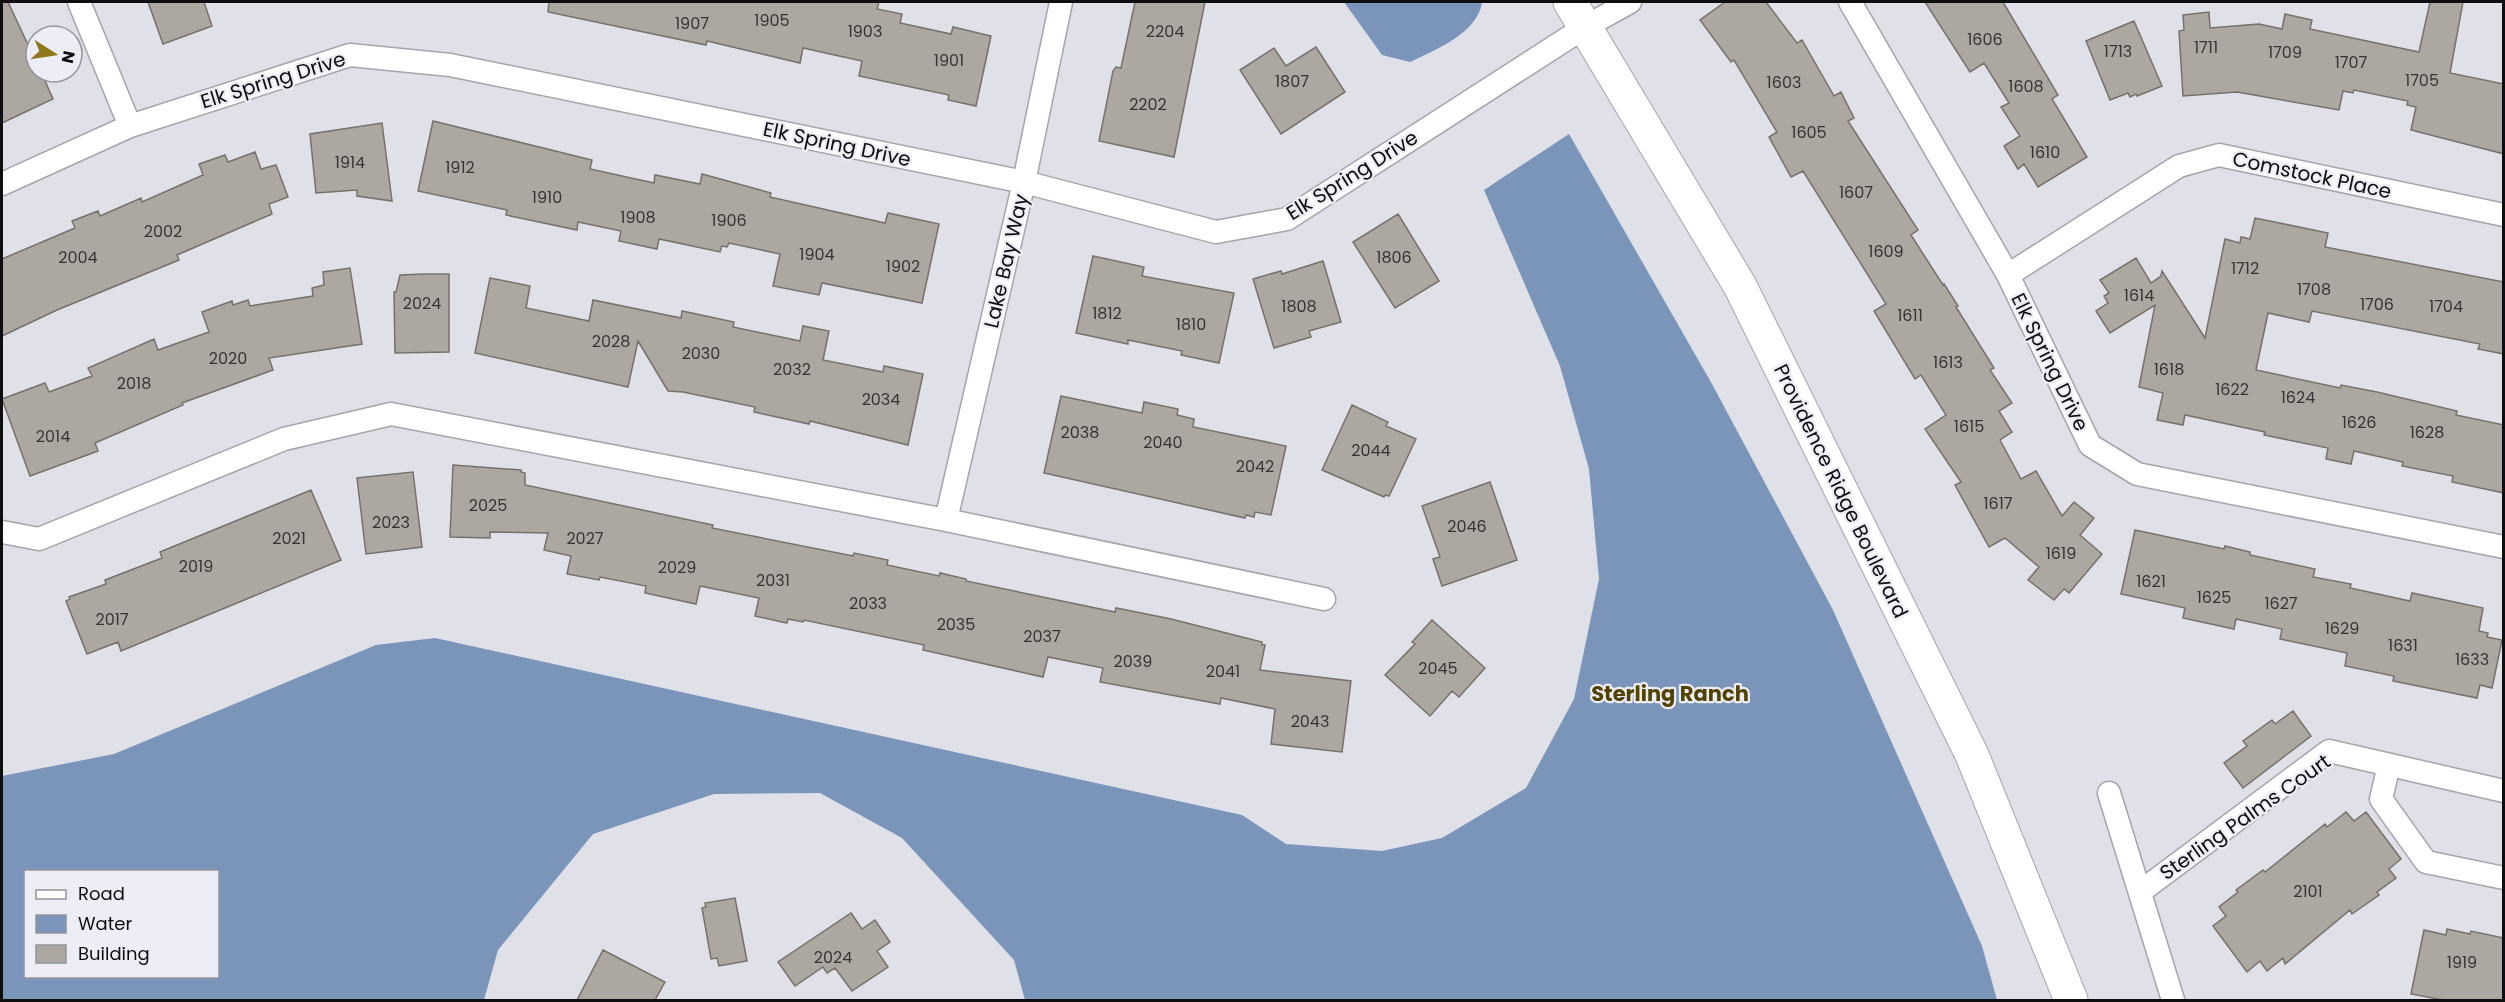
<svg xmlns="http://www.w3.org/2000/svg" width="2505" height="1002" font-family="Poppins,sans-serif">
<rect width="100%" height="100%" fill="#dfe0e8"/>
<path fill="#7a94ba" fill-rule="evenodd" d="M1344 2H1482C1478 33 1435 50 1410 62L1382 55Z
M1569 134 1712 384 1833 610 1982 946 1997 1000H1025L1014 960 902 838 820 793 714 794 593 834 498 950 484 1000H2V776L114 754 376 645 435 638 1242 815 1286 844 1382 851 1442 838 1526 788 1574 699 1599 579 1589 469 1560 366 1484 190ZM26 872H218V976H26Z"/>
<path fill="#ada7a1" stroke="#77706b" stroke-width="1.5" d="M2 2H8L36 62V72H41L53 99 2 123Z
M148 2H204L212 26 163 44Z
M549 2H879L877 9 902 14 900 23 951 34 953 27 991 36 976 106 948 100 949 95 859 76 862 61 803 48 800 63 707 41 706 45 548 12Z
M1135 2H1205L1174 157 1099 141 1113 71 1116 67 1121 68Z
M1725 2H1766L1797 43 1802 40 1834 96 1841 92 1854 118 1848 121 1918 230 1911 235 1943 285 1944 284 1958 306 1956 307 1994 368 1990 370 2012 403 1999 411 2012 432 2000 440 2021 479 2036 471 2062 516 2074 502 2094 518 2080 535 2102 554 2069 593 2064 589 2054 600 2028 580 2039 567 2005 538 1989 547 1955 485 1961 482 1925 429 1946 415 1921 375 1915 379 1874 311 1886 304 1803 171 1791 177 1769 137 1777 132 1734 60 1731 62 1700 20Z
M1925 2H2003L2058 95 2052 99 2087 157 2038 187 2024 164 2018 169 2004 146 2020 136 2001 107 2009 103 1984 63 1970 72Z
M2430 2H2463L2450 73 2504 84V154L2411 130 2416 107 2407 105 2408 101 2354 90 2353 93 2343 91 2339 110 2237 92 2183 96 2179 31 2184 30 2183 15 2209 12 2210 28 2259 24 2282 29 2285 14 2312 20 2310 29 2419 52Z
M2134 21 2162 86 2137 96 2136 94 2130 97 2128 93 2110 100 2086 41Z
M1316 47 1345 92 1281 134 1240 70 1274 48 1286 66Z
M433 121 592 160 590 169 654 183 655 175 700 184 702 174 771 193 770 197 885 223 888 213 939 224 922 303 822 283 819 295 773 286 780 254 729 243 727 247 722 246 720 252 659 239 657 249 619 241 621 231 578 222 577 230 506 215 507 210 418 191Z
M382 123 392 201 357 196V190L316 193 310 134Z
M255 152 261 169 276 165 288 197 269 204 272 214 177 255 179 260 57 310 2 336V259L75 228 72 221 98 211 100 216 141 198 142 202 203 175 199 164 225 155 228 162Z
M1398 214 1439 281 1395 308 1353 242Z
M2255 218 2328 233 2325 247 2504 282V354L2478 349 2480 344 2312 311 2309 322 2268 313 2256 370 2340 388 2341 385 2377 392 2457 411 2456 415 2504 425V493L2452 482 2453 476 2402 466 2403 462 2354 451 2351 464 2326 459 2328 448 2264 435 2265 432 2185 415 2183 425 2157 420 2163 393 2139 387 2155 305 2110 333 2096 311 2108 303 2104 296 2109 293 2100 280 2136 258 2151 283 2161 276 2162 271 2205 338 2225 239 2240 243 2241 237 2250 239Z
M1093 256 1144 267 1142 276 1234 293 1219 363 1181 355 1182 351 1128 340V344L1076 333Z
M1323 261 1341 322 1309 331 1311 337 1274 348 1253 279 1281 271 1282 274Z
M350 268 362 344 269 358 273 370 182 403 183 405 95 443 98 451 30 476 2 399 45 383 49 392 92 376 88 368 154 339 158 350 209 332 202 312 232 301 233 305 248 300 250 306 313 296 312 288 324 285 323 272Z
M424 274H449V352L395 353 394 292H396L400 275Z
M490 278 530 286 526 308 589 321 593 300 681 318 682 311 734 322 733 327 800 341 803 326 829 331 823 360 883 372 884 366 923 374 908 445 810 421 809 424 754 412 755 407 683 392 668 391 638 341 628 387 475 353Z
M1061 396 1142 413 1144 402 1178 409 1177 415 1194 419 1193 427 1286 446 1271 515 1255 512 1254 517 1246 515 1245 518 1044 473Z
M1352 405 1388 422 1386 426 1416 439 1389 496 1385 495 1384 497 1322 470Z
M453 465 521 470V472L525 473V485L713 525 712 528 853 556 854 553 888 560 887 565 939 576 940 573 966 579V581L1115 612 1116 608 1171 619 1262 642V645H1265L1260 670 1351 681 1342 752 1271 744 1275 709 1221 698 1220 704 1100 682 1103 668 1048 657 1043 677 923 650 924 645 804 620 803 622 788 619 787 623 755 616 759 598 700 586 696 604 645 593 646 586 600 577 599 580 567 574 571 556 544 550 548 533 490 532V538L450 537Z
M413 472 422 547 366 554 357 478Z
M1490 482 1517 560 1442 586 1433 559 1440 557 1422 506Z
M311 490 341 560 121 651 118 642 87 654 66 601 70 599 69 597 106 584 105 580 162 558 160 552Z
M2135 530 2224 549 2225 546 2250 552V555L2315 569 2313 577 2351 584 2350 588 2410 601 2412 593 2483 608 2479 631 2488 633 2487 637 2502 640 2492 688 2480 685 2477 698 2393 681 2394 676 2345 666 2347 653 2280 639 2282 629 2236 619 2234 629 2183 618 2185 608 2121 594Z
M1432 620 1485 668 1459 697 1452 691 1430 716 1385 675 1415 644 1412 642Z
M2293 711 2311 736 2243 788 2224 763 2247 746 2243 741 2272 720 2275 724Z
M2346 812 2354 821 2366 812 2401 859 2389 869 2396 878 2377 892 2379 895 2352 914 2350 910 2285 964 2283 958 2267 971 2260 961 2247 972 2213 926 2226 916 2219 907 2238 892 2236 890 2263 870 2265 872 2325 824 2327 827Z
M735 898 747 961 719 966 717 958 711 959 702 908 706 907 705 903Z
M851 913 862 929 875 920 890 942 877 951 888 967 852 991 835 968 827 973 823 967 795 986 778 962Z
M2447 929 2470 934 2471 931 2504 938V1000H2443L2411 994 2424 930 2446 935Z
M603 950 665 982 655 1000H577Z"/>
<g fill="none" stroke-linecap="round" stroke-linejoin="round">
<defs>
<path id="street" d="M79 2 130 126
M1850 2 2008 275 2090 445 2137 474 2504 547
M2 184 130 126 350 55 450 65 1024 182 1216 232 1287 219 1585 27 1630 2
M2008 275 2179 166 2219 155 2504 215
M946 520 1024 182 1061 2
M2 532 39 539 284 439 391 414 946 520 1324 599
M2389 765 2381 799 2426 862 2504 878
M2109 793 2173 1000
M2140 892 2329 751 2504 791"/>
<path id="secondary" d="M1570 2 1740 286 1972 755 2071 1000"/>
</defs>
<use href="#street" stroke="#a4a5ac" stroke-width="25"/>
<use href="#secondary" stroke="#a4a5ac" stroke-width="35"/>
<use href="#street" stroke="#fff" stroke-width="22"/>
<use href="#secondary" stroke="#fff" stroke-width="33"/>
</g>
<g text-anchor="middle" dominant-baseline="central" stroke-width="4.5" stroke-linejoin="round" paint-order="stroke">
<g font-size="16" fill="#363435">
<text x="772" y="20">1905</text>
<text x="692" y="23">1907</text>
<text x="865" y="31">1903</text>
<text x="1165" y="31">2204</text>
<text x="1985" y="39">1606</text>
<text x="2206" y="47">1711</text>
<text x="2118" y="51">1713</text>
<text x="2285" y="52">1709</text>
<text x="949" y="60">1901</text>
<text x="2351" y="62">1707</text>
<text x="2422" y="80">1705</text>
<text x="1292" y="81">1807</text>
<text x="1784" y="82">1603</text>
<text x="2026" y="86">1608</text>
<text x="1148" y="104">2202</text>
<text x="1809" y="132">1605</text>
<text x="2045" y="152">1610</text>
<text x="350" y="162">1914</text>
<text x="460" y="167">1912</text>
<text x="1856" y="192">1607</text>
<text x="547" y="197">1910</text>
<text x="638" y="217">1908</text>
<text x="729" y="220">1906</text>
<text x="163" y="231">2002</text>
<text x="1886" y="251">1609</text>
<text x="817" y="254">1904</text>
<text x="78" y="257">2004</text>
<text x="1394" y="257">1806</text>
<text x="903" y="266">1902</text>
<text x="2245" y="268">1712</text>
<text x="2314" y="289">1708</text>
<text x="2139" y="295">1614</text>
<text x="422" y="303">2024</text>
<text x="2377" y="304">1706</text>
<text x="1299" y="306">1808</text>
<text x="2446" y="306">1704</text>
<text x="1107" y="313">1812</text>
<text x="1910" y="315">1611</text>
<text x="1191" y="324">1810</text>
<text x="611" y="341">2028</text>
<text x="701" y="353">2030</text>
<text x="228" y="358">2020</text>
<text x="1948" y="362">1613</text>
<text x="792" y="369">2032</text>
<text x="2169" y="369">1618</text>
<text x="134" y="383">2018</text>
<text x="2232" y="389">1622</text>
<text x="2298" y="397">1624</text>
<text x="881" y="399">2034</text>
<text x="2359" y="422">1626</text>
<text x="1969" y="426">1615</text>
<text x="1080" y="432">2038</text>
<text x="2427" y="432">1628</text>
<text x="53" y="436">2014</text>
<text x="1163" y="442">2040</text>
<text x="1371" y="450">2044</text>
<text x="1255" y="466">2042</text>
<text x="1998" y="503">1617</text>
<text x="488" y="505">2025</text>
<text x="391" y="522">2023</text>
<text x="1467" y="526">2046</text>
<text x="289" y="538">2021</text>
<text x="585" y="538">2027</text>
<text x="2061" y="553">1619</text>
<text x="196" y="566">2019</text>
<text x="677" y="567">2029</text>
<text x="773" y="580">2031</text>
<text x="2151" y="581">1621</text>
<text x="2214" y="597">1625</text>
<text x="868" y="603">2033</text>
<text x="2281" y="603">1627</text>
<text x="112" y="619">2017</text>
<text x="956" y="624">2035</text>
<text x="2342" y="628">1629</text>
<text x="1042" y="636">2037</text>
<text x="2403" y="645">1631</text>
<text x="2472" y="659">1633</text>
<text x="1133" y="661">2039</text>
<text x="1438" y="668">2045</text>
<text x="1223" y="671">2041</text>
<text x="1310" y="721">2043</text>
<text x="2308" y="891">2101</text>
<text x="833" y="957">2024</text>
<text x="2462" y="962">1919</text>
</g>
<g font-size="20" fill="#0e0e11" stroke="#ecedf5">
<text transform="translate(273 80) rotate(-17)">Elk Spring Drive</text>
<text transform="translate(837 144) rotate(12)">Elk Spring Drive</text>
<text transform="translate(1352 175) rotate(-32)">Elk Spring Drive</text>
<text transform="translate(2312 175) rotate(12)">Comstock Place</text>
<text transform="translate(1006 261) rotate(-77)">Lake Bay Way</text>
<text transform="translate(2050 362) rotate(64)">Elk Spring Drive</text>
<text transform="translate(1841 491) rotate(64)">Providence Ridge Boulevard</text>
<text transform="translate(2245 817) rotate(-35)">Sterling Palms Court</text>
</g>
<g font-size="21" font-weight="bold" fill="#524200" stroke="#ecedf5">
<text x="1670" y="693">Sterling Ranch</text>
</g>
</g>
<rect width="2505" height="1002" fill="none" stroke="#0e0e11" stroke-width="6"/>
<rect x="24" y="870" width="195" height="108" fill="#ecedf5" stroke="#93949a" stroke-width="1.5"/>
<rect x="36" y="890" width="30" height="9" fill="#ffffff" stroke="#93949a" stroke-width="1.5"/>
<text x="78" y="900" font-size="18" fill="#0e0e11">Road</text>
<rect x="36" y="915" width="30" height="18" fill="#7a94ba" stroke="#93949a" stroke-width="1.5"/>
<text x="78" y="930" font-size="18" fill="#0e0e11">Water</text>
<rect x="36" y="945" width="30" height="18" fill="#ada7a1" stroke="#93949a" stroke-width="1.5"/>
<text x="78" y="960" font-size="18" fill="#0e0e11">Building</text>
<g transform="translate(54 54) rotate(102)"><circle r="28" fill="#ecedf5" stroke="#93949a" stroke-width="1.5"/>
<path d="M0-4.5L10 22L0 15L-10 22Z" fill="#90781d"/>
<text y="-9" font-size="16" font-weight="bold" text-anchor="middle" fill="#0e0e11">N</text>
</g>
</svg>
